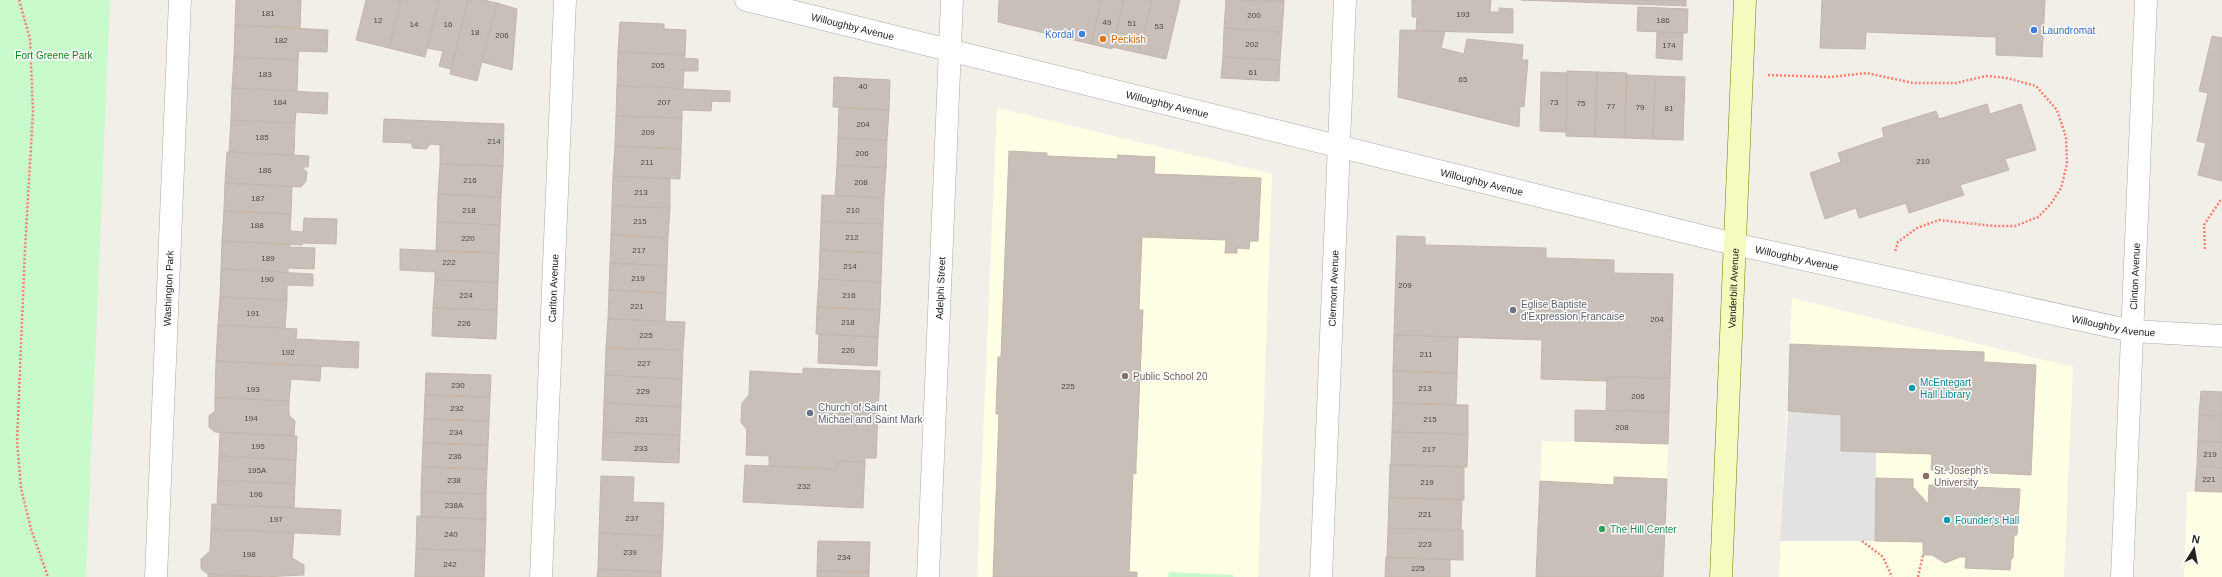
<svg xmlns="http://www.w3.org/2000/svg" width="2222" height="577" font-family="Arial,sans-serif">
<rect width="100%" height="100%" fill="#f2efe9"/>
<path fill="#ffffe5" d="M997 108 1272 174 1258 577H977Z
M1792 298 2073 367 2064 577H1779Z
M1542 441 1668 444 1663 577H1536Z
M2187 492 2222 493V577H2184Z"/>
<path fill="#c8facc" d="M0 0H110L86 577H0Z
M1169 572 1233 575V577H1168Z"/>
<path fill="#e2e2e2" d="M1788 411 1841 415 1876 451 1875 541H1780Z"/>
<path fill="#c7bfb8" stroke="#c4b6ab" d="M236 0H301L300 28 235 25Z
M366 0H401L389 48 356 40Z
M401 0H439L425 57 389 48Z
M439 0H468L451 69 439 66 443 51 427 48Z
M468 0H483L497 3 477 81 450 74Z
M999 0H1101L1091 44 998 22Z
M1101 0H1124L1112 49 1091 44Z
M1124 0H1152L1139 53 1112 47Z
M1152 0H1180L1166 59 1139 53Z
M1226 0 1284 2 1282 32 1224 28Z
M1245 0H1284V2Z
M1412 0H1491L1490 12H1499V8L1513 9V33L1416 31 1417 17H1412Z
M1521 0H1686V6Z
M1822 0H2045L2042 57 1996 55V37L1866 32 1865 49 1820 48Z
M497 3 517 9 512 70 482 62Z
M1638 7 1688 9 1687 33 1637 31Z
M620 22 664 24V29L686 30 685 55 618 52Z
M235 25 328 30 327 52 299 51 298 60 234 57Z
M1224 28 1282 32 1280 60 1223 57Z
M1400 30 1445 31 1441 48 1464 54 1467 39 1523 45 1522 60H1528L1524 107 1520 106 1519 127 1398 97Z
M1657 32 1683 33 1682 60 1656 58Z
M2212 36 2222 38V181L2198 175 2206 143 2197 141 2208 93 2199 91Z
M618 52 685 55 684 58 698 59V71H684L683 88 617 86Z
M234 57 298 60 297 91 232 88Z
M1223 57 1280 60 1279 81 1221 78Z
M1567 71 1597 72 1595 137 1566 136Z
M1541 72 1567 73 1566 132 1540 131Z
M1597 72 1627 73 1625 138 1595 137Z
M1626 75 1655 76 1653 139 1625 138Z
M1655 76 1685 77 1683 140 1653 139Z
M834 77 890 80 889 110 833 107Z
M617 86 730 91V102L712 101 711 111 682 110V118L616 116Z
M232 88 328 93 327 114 296 112 295 123 231 120Z
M1987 104 1990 114 2021 104 2036 150 2005 159 2009 170 1960 185 1964 195 1909 213 1906 203 1859 218 1856 208 1825 219 1810 173 1841 162 1838 153 1884 137 1882 128 1936 111 1939 119Z
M839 108 889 110 887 140 838 138Z
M616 116 682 118 681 149 615 146Z
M384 119 504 124 503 166 440 164V145L430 144 426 149 413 148 411 143 383 142Z
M231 120 295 123 294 155 229 152Z
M838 138 887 140 886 168 837 165Z
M615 146 681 149 680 179 613 176Z
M1009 151 1047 153V156L1118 159 1117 155 1155 157 1154 174 1261 178 1258 241H1250L1249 249 1237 248V253H1225L1226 240 1142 237 1139 310H1143L1136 465V474L1133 473 1129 572H1137V577H993L999 414H996L998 357H1001Z
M227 152 309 156 308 167H302L307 172 306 181 301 187 225 183Z
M440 164 503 166 501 197 438 194Z
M837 165 886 168 884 198 835 195Z
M613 176 670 178V208L612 206Z
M225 183 292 186 291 214 224 211Z
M438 194 501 197 500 225 437 222Z
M822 195 884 198 883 224 821 222Z
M612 206 670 208 668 238 611 235Z
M224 211 291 214 290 231 303 232 304 218 337 219 336 244 303 243 302 245 222 241Z
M437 222 500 225 499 253 436 251Z
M821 222 883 224 882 253 820 250Z
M611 235 668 238 667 266 610 263Z
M1397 236 1425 237V245L1546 248V258L1614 260V273L1673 274 1670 378 1607 377V381L1541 379 1542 340 1394 335Z
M222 241 290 244 289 247 315 248 314 269 288 268V272L221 269Z
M400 249 499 253 498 282 435 280V272L400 270Z
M820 250 882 253 881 282 819 279Z
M610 263 667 266 666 293 609 290Z
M221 269 313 274V286L287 285V300L220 297Z
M819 279 881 282 880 310 817 307Z
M435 280 498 282 497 310 433 308Z
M609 290 666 293 665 321 608 319Z
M220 297 287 300 285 328 218 325Z
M817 307 880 310 878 337 816 334Z
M433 308 497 310 496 339 432 336Z
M608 319 685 322 683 350 606 348Z
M218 325 297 329 296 339 359 342 358 368 216 361Z
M819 334 878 337 877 366 818 363Z
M1394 335 1458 337 1457 373 1393 371Z
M1790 344 1984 352V362L2036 365 2031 475 1931 470 1932 454 1841 451V415L1788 411Z
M606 348 683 350 682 379 605 375Z
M216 361 321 366 320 381 291 379 289 401 215 398Z
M803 368 880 371 876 458H865V462L836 461V469L769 466V456L746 455 747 430 741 422 742 403 749 395 750 371 803 374Z
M1393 371 1457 373 1456 405 1393 403Z
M426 373 491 375 490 397 425 395Z
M605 375 682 379 681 407 604 403Z
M1607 377 1670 378 1669 412 1606 410Z
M2201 391 2222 392V416L2199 415Z
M425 395 490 397 489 421 424 419Z
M215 397 289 401V415L295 421 294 436 215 432 209 427V416L215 411Z
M604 403 681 407 680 435 603 432Z
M1393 403 1468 405V434L1392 432Z
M1575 410 1669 412 1668 444 1575 441Z
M2199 415 2222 416V442L2198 441Z
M424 419 489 421 488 445 423 443Z
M220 432 297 436 296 460 219 456Z
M603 432 680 435 679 463 602 460Z
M1392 432 1468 434 1467 467 1391 465Z
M2198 441 2222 442V468L2197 466Z
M423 443 488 445 487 469 422 467Z
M219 456 296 460 295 484 218 480Z
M836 461 865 462 863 508 743 502 745 465 836 469Z
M1390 464 1464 467V500L1389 498Z
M2197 466 2222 468V492L2195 491Z
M422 467 487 469 486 494 421 492Z
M601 476 634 477 633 502 664 503 663 536 599 533Z
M1614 477 1667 479 1663 577H1536L1540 481 1614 485Z
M1876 478 1913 479V487L1928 504 1929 485 2020 489 2017 535H2014L2013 558 2011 559 2010 570 1965 568 1966 557H1960L1945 563 1932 555H1923V542L1875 541Z
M218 480 295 484 294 508 217 504Z
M421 492 486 494V519L421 517Z
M1389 497 1462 499 1461 530 1388 528Z
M212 504 341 510 340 535 211 529Z
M417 516 486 519 485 551 416 549Z
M1388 528 1463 530V560L1387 558Z
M211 529 294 533 292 558 304 565V575L262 577 208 574 201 569V559L210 551Z
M599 533 663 536 661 572 598 569Z
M818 541 870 542 869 572 817 571Z
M416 549 485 551 484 577H415Z
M1386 557 1450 559V577H1385Z
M598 569 661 572V577H597Z
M817 571 869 572V577H817Z
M208 574 262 577H208Z"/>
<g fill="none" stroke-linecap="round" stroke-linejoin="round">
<defs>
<g id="street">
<path id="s1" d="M746 0 1734 244 2132 331 2222 336"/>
<path id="s2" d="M156 577 180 0"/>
<path id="s3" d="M541 577 565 0"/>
<path id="s4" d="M928 577 952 0"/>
<path id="s5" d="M1321 577 1345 0"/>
<path id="s6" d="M2122 577 2146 0"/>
</g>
<g id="secondary">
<path id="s7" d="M1721 577 1745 0"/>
</g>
</defs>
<use href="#street" stroke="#a9a9a9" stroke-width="23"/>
<use href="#secondary" stroke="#707d05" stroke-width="23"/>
<path stroke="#fa8072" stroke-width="2.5" stroke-dasharray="2 2" stroke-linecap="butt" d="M19 0 30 39 33 112 25 249 17 442 21 488 31 529 48 577
M1768 75 1830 77 1867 73 1913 83H1956L1986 76 2007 78 2036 86 2057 110 2066 137 2067 164 2061 188 2050 205 2038 217 2015 226H1994L1939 220 1917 228 1898 242 1895 252
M2205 249 2204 225 2220 201H2222
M1862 541 1883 557 1892 577
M1918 577 1923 555"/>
<use href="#street" stroke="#fff" stroke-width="22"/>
<use href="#secondary" stroke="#f7fabf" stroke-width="22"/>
</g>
<g fill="#3f7fe0" stroke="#fff" stroke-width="1.5">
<circle cx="2034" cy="30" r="4"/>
<circle cx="1082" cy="34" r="4"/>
</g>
<circle fill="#e8710a" stroke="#fff" stroke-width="1.5" cx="1103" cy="39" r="4"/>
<g fill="#6b7280" stroke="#fff" stroke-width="1.5">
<circle cx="1513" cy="310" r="4"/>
<circle cx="810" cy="413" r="4"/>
</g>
<g fill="#8d6e63" stroke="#fff" stroke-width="1.5">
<circle cx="1125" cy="376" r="4"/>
<circle cx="1926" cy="476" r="4"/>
</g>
<g fill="#0f9aa8" stroke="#fff" stroke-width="1.5">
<circle cx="1912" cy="388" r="4"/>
<circle cx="1947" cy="520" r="4"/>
</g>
<circle fill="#2e9e5b" stroke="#fff" stroke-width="1.5" cx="1602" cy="529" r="4"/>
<g text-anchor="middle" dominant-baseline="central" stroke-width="3" stroke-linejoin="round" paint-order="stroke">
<g font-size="8" fill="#4b4948">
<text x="268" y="13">181</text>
<text x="1463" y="14">193</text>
<text x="1254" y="15">200</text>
<text x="378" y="20">12</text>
<text x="1663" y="20">186</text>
<text x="1107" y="22">49</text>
<text x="1132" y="23">51</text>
<text x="414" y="24">14</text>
<text x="448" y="24">16</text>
<text x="1159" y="26">53</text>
<text x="475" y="32">18</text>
<text x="502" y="35">206</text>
<text x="281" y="40">182</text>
<text x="1252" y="44">202</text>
<text x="1669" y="45">174</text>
<text x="658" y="65">205</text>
<text x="1253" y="72">61</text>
<text x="265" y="74">183</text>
<text x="1463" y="79">65</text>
<text x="863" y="86">40</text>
<text x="280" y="102">184</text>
<text x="664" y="102">207</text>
<text x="1554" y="102">73</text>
<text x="1581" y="103">75</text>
<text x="1611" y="106">77</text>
<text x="1640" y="107">79</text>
<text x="1669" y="108">81</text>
<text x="863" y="124">204</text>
<text x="648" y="132">209</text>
<text x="262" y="137">185</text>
<text x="494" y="141">214</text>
<text x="862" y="153">206</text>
<text x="1923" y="161">210</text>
<text x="647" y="162">211</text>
<text x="265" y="170">186</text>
<text x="470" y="180">216</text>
<text x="861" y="182">208</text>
<text x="641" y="192">213</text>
<text x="258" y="198">187</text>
<text x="469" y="210">218</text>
<text x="853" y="210">210</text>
<text x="640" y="221">215</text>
<text x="257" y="225">188</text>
<text x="852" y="237">212</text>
<text x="468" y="238">220</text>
<text x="639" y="250">217</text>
<text x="268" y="258">189</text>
<text x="449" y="262">222</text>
<text x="850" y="266">214</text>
<text x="638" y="278">219</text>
<text x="267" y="279">190</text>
<text x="1405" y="285">209</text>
<text x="466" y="295">224</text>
<text x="849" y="295">216</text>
<text x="637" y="306">221</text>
<text x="253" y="313">191</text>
<text x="1657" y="319">204</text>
<text x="848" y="322">218</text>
<text x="464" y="323">226</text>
<text x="646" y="335">225</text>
<text x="848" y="350">220</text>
<text x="288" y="352">192</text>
<text x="1426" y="354">211</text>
<text x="644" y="363">227</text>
<text x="458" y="385">230</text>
<text x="1068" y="386">225</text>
<text x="1425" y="388">213</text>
<text x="253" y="389">193</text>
<text x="643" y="391">229</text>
<text x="1638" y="396">206</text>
<text x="457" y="408">232</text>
<text x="251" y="418">194</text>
<text x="642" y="419">231</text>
<text x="1430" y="419">215</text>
<text x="1622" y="427">208</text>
<text x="456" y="432">234</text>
<text x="258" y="446">195</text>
<text x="641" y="448">233</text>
<text x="1429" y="449">217</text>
<text x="2210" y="454">219</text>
<text x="455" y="456">236</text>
<text x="257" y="470">195A</text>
<text x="2209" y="479">221</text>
<text x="454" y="480">238</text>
<text x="1427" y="482">219</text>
<text x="804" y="486">232</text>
<text x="256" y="494">196</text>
<text x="454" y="505">238A</text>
<text x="1425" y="514">221</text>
<text x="632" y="518">237</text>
<text x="276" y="519">197</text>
<text x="451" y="534">240</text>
<text x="1425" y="544">223</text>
<text x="630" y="552">239</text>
<text x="249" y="554">198</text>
<text x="844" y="557">234</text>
<text x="450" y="564">242</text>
<text x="1418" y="568">225</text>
</g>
<g font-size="10" fill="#222" stroke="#fff">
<text stroke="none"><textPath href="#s1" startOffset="110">Willoughby Avenue</textPath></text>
<text stroke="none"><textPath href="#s1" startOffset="434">Willoughby Avenue</textPath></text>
<text stroke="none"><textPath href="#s1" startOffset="758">Willoughby Avenue</textPath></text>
<text stroke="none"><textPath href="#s1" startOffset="1082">Willoughby Avenue</textPath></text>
<text stroke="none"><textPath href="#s6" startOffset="301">Clinton Avenue</textPath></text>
<text stroke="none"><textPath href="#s2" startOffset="289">Washington Park</textPath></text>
<text stroke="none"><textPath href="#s3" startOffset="289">Carlton Avenue</textPath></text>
<text stroke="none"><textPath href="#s4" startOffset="289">Adelphi Street</textPath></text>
<text stroke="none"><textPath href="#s5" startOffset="289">Clermont Avenue</textPath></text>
<text stroke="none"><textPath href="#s7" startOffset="289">Vanderbilt Avenue</textPath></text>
<text stroke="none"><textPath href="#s1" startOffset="1406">Willoughby Avenue</textPath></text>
</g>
<g font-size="10" fill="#366cbe" stroke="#fff" text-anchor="start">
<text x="2042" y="30">Laundromat</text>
<text x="1074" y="34" text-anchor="end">Kordal</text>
</g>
<g font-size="10" fill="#c56008" stroke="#fff" text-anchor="start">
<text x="1111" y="39">Peckish</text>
</g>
<g font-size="10" fill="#0c8416" stroke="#fff">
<text x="54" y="55">Fort Greene Park</text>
</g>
<g font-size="10" fill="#5b616d" stroke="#fff" text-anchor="start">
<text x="1521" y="304">Eglise Baptiste<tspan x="1521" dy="12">d'Expression Francaise</tspan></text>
<text x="818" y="407">Church of Saint<tspan x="818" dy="12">Michael and Saint Mark</tspan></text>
</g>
<g font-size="10" fill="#785e54" stroke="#fff" text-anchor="start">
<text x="1133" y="376">Public School 20</text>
<text x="1934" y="470">St. Joseph's<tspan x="1934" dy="12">University</tspan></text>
</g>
<g font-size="10" fill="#0d838f" stroke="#fff" text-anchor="start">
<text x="1920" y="382">McEntegart<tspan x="1920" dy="12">Hall Library</tspan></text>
<text x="1955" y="520">Founder's Hall</text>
</g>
<g font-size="10" fill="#27864d" stroke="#fff" text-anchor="start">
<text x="1610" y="529">The Hill Center</text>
</g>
</g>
<g transform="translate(2194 549) rotate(11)" stroke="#ffffff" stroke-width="3" paint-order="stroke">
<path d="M0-3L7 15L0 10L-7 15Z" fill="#222222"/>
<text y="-6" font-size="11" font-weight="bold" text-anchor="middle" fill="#222222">N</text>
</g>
</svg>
